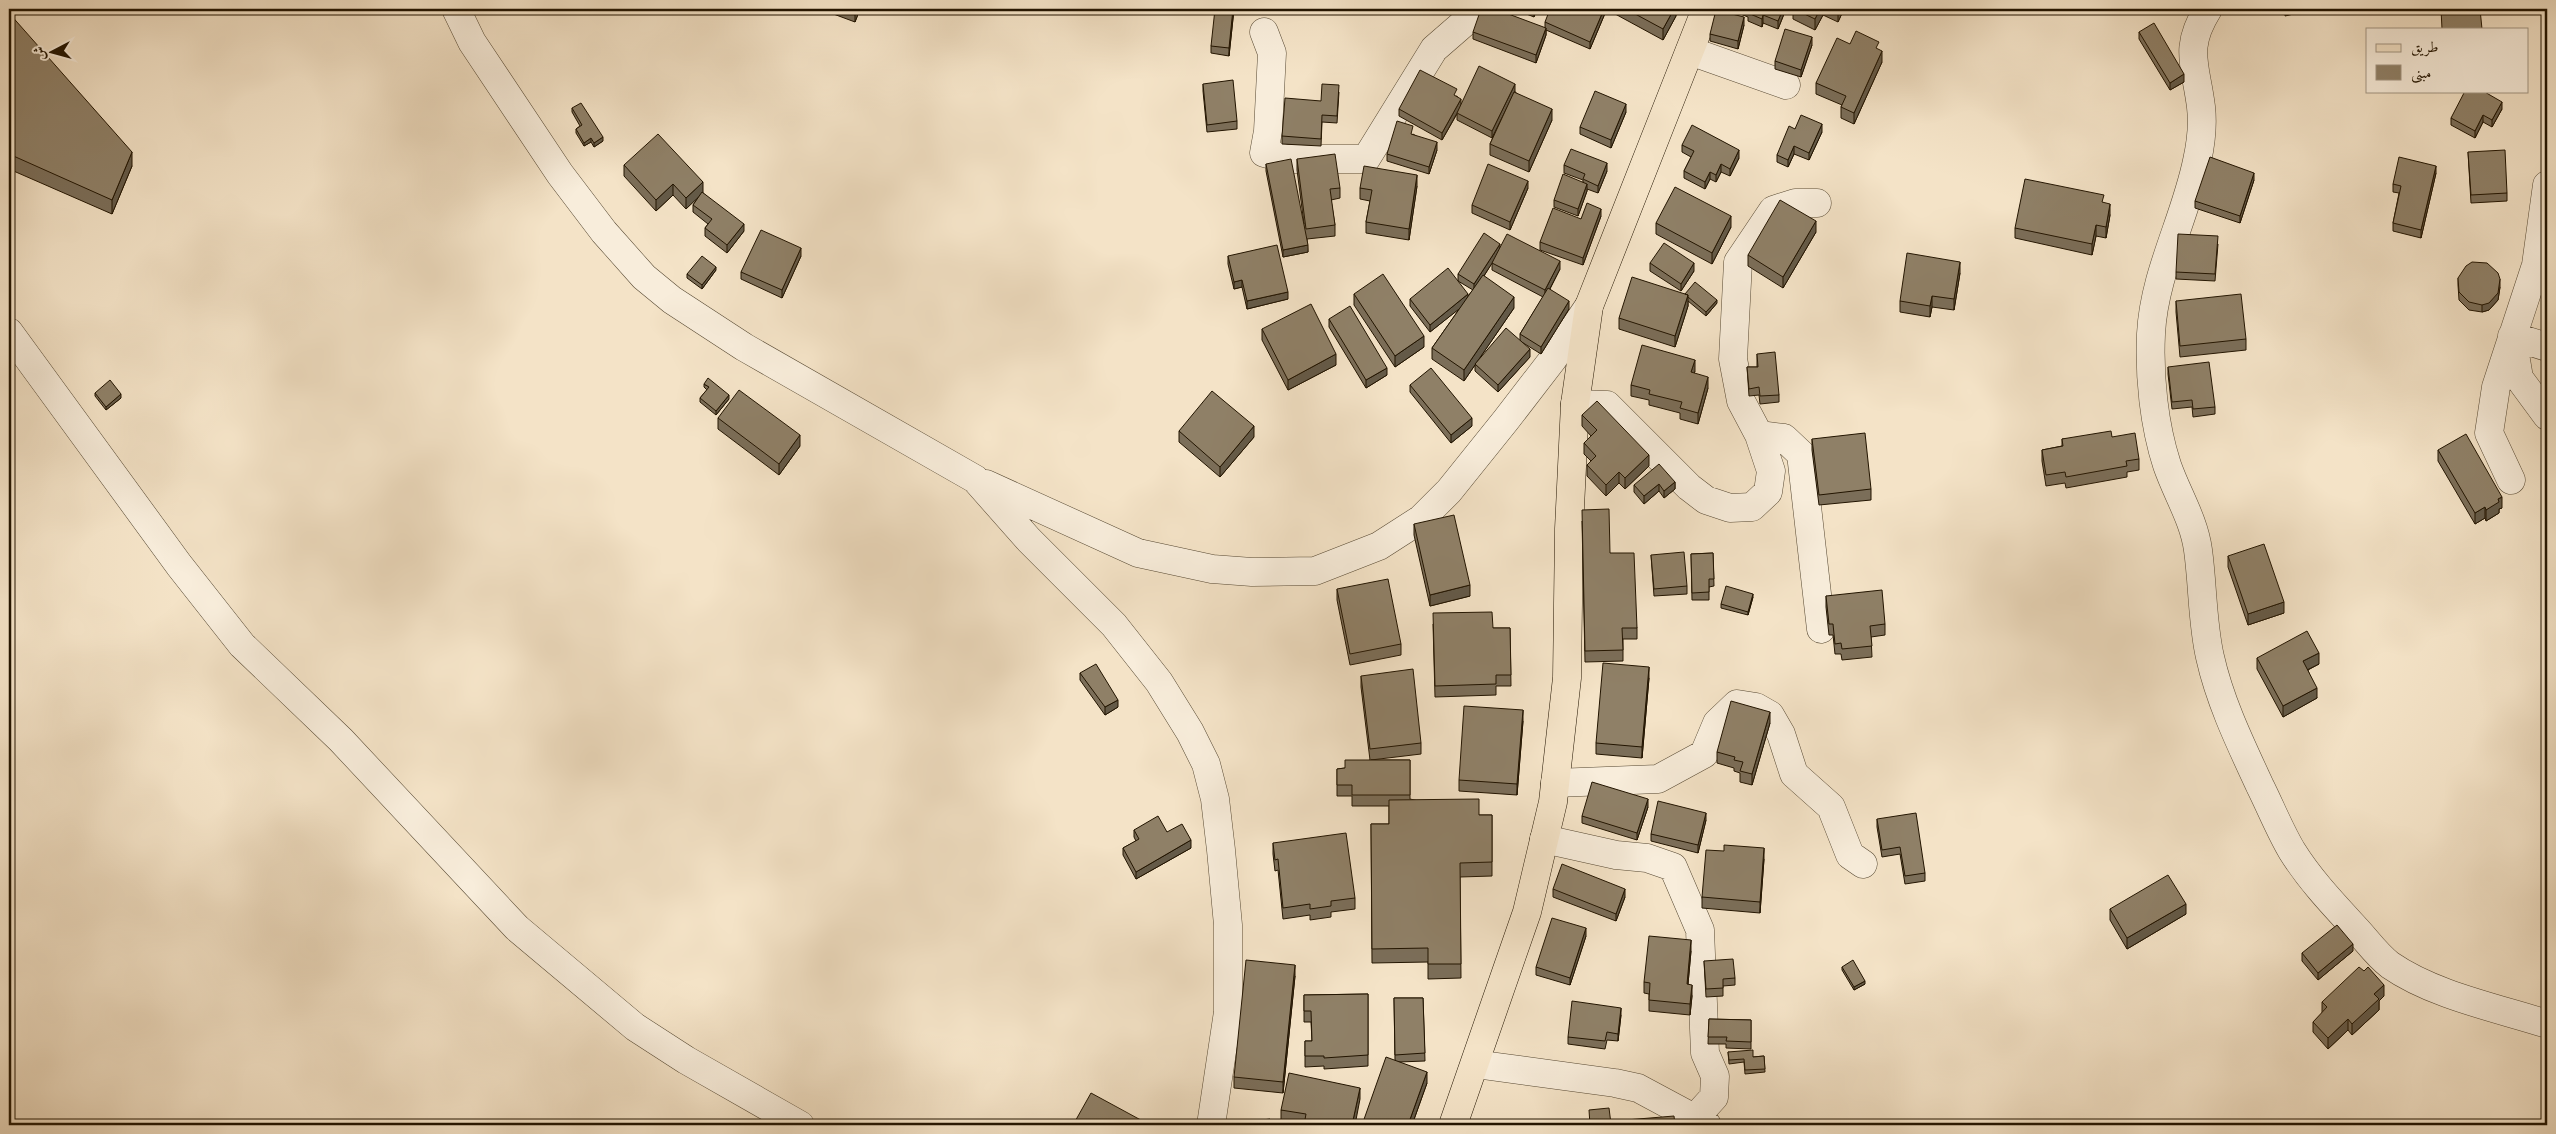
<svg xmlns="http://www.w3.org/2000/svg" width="2556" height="1134" font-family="'IM FELL Great Primer',Amiri,serif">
<rect width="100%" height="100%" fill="#f4e3c7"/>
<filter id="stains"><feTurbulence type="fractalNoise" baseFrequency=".004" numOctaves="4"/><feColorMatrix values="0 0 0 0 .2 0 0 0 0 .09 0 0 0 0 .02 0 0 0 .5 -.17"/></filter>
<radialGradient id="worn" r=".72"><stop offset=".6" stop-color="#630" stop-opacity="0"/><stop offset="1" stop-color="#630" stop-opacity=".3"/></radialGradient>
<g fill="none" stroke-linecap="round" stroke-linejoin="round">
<defs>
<path id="minor" d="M456 9 472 42 560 174 604 232 644 277 672 300 744 347 975 479 1029 540 1114 625 1159 682 1190 732 1206 764 1215 799 1221 850 1228 925V1012L1211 1125
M2208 9C2183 49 2196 65 2201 107 2203 124 2201 143 2197 161 2185 220 2154 273 2151 334 2149 377 2154 425 2167 465 2177 494 2194 520 2198 550 2203 586 2202 622 2210 657 2220 702 2241 745 2260 786 2271 808 2280 831 2292 851 2310 880 2334 905 2357 930 2368 942 2377 955 2390 965 2433 995 2497 1008 2547 1024
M1264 32 1272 53 1268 131 1264 153 1288 159H1366L1434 49 1480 9
M1690 51 1786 85
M9 332 179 565 242 645 341 740 517 928 635 1027 686 1060 800 1125
M2547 347 2512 336 2519 378 2547 416
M1575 404 1607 405 1689 487 1706 500 1730 508 1752 507 1768 492 1771 471 1759 435 1741 401 1733 359 1738 262 1773 210 1795 203H1817
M1759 435 1784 438 1801 454 1821 629
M2511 480 2489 433 2496 387 2536 265 2547 185
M986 484 1138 553 1212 569 1252 572 1315 571 1379 546 1421 519 1449 491 1506 420 1553 359 1589 306
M1555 783 1658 779 1704 754 1717 723 1737 704 1756 707 1770 715 1781 734 1794 774 1831 807 1850 855 1863 864
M1544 839 1616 855 1647 858 1673 867 1700 930 1705 1053 1715 1076 1714 1097 1695 1118
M1475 1064 1615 1083 1638 1088 1707 1125"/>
<path id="major" d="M1453 1125 1527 912 1553 802 1567 678 1569 529 1575 404 1589 306 1706 9"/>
</defs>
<use href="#minor" stroke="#564832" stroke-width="29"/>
<use href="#major" stroke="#221400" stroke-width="29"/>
<use href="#minor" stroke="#f8eddb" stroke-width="28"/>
<use href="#major" stroke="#f4e3c7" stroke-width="28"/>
</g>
<path fill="#7b6e59" stroke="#221400" d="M820 9H860L855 22Z
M1234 9 1229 56 1211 53V46Z
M1514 9H1537L1534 17Z
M1606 9V11L1590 49 1546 30V35L1536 63 1473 39V32L1545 28V22Z
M1606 9H1676V16L1663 40Z
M1730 9H1786L1778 29 1763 23 1762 27 1748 21V17L1730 10Z
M1793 9H1844L1838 22 1823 15 1815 30 1793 19Z
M9 13 132 166 112 214 9 169Z
M1744 25 1738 49 1710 41V34Z
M2139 32 2184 82 2170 90 2139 39Z
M1850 44 1882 62 1854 124 1841 118V107L1842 105 1816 94V83Z
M1812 45 1801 77 1775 69V61Z
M1203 84 1237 121V129L1207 132 1203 91Z
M1515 91V92L1552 120 1529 172 1490 155V144L1502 117 1492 138 1457 120V114L1442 140 1399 116V109L1457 96 1461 104Z
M1339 92 1337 123 1322 122 1321 146 1282 144V136L1321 101Z
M572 108 603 141 594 147 591 142 584 146 576 133V129L580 126 572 112Z
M2502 109 2492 127 2483 122 2475 138 2451 125V118Z
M1626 112 1611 148 1580 134V127Z
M1795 129 1822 132 1809 160 1794 154 1788 167 1777 162V155Z
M1413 134 1437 150 1429 174 1387 161V154Z
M1682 145 1739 158 1730 176 1721 172 1716 182 1710 179 1705 189 1684 178V171L1691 157 1682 152Z
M2468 152 2507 193V201L2471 203Z
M1297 159 1340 188V198L1331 200 1335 225V236L1307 239 1308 252 1283 257 1266 171V164L1304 224 1297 170Z
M624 165 703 193 744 231 727 253 705 236V228L708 224 693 212V205L699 196 686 209 673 195 656 211 624 176Z
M1564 165 1607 171 1598 193 1587 189V191L1578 216 1554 207V200L1583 182V180L1564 173Z
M2436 173 2421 238 2393 231V223L2399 193 2393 192V184Z
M2254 180 2240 223 2195 208V201Z
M1417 186 1409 240 1366 233V222L1370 201 1360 199V188Z
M1528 188 1510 230 1472 213V205Z
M2104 203 2110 215 2106 238 2096 236 2092 255 2015 238V228Z
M1601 216 1583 265 1540 250V242L1581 219Z
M1656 223 1731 227 1712 264 1656 234Z
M1816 232 1783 288 1748 266V255Z
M2218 244 2215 281 2176 279V272Z
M1500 247 1560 269 1550 289 1569 309 1541 354 1520 341V334L1543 297 1492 270V263L1484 276 1514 308 1477 362 1530 357 1498 392 1475 371V365L1464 381 1432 359V348L1460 308 1430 332 1410 306V299L1468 296 1473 290 1458 281V274Z
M801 256 782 298 741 279V272Z
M1228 256 1288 299 1247 309 1242 287 1234 289 1228 264Z
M1650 263 1694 271 1681 291 1650 271Z
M716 270 702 289 687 278V274Z
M1960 273 1954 310 1932 307 1930 317 1900 312V301Z
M2458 278 2500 287 2498 300 2489 310 2482 312 2469 310 2459 300 2458 285Z
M1354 294 1424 347 1395 367 1354 305Z
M1685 294 1717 303 1706 316 1688 301V306L1675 347 1619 329V318Z
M2176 301 2246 339V350L2180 357 2176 312Z
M1329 319 1387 375 1366 388 1329 327Z
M1262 329 1336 365 1288 390 1262 340Z
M1757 354 1779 395V402L1760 404 1759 395 1749 396 1747 367H1757Z
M2168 367 2215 407V414L2193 417 2192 407 2172 409 2168 374Z
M1695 371 1694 373 1708 388 1698 424 1680 419V413L1649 405V400L1631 396V385Z
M704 384 729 399 716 415 700 402V398L707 390 704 387Z
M1410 385 1472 426 1451 443 1410 392Z
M95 393 121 398 106 410 95 396Z
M1582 415 1649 466 1625 489 1619 483 1606 496 1587 476V465L1591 461 1584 454V443L1591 436 1582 426Z
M718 418 800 446 779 475 718 429Z
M1179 431 1254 437 1220 477 1179 442Z
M2112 437 2139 459V470L2127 472V477L2066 488 2065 483 2046 486 2042 461V450L2062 446V439Z
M1812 439 1871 489V500L1819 505 1812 450Z
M2438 450 2502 508 2499 509V513L2486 521 2485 518 2475 524 2438 461Z
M1675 482V489L1664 498 1659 491 1644 504 1634 492V485Z
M1582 521 1610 553 1637 628V639H1623V661L1585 662Z
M1414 524 1470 596 1430 606 1414 535Z
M1713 553 1714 586 1709 587V600H1692L1691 554Z
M1651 555 1687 586V594L1654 596Z
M2228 556 2284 613 2248 625 2228 567Z
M1337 589 1401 644V655L1350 665 1337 600Z
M1826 596 1885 624V635L1871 637 1872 657 1842 660 1841 654H1835L1833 635H1829L1826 607Z
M1753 597 1748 615 1721 608V604Z
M1433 624 1493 628H1510L1511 686H1496V695L1435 697Z
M2257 658 2319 664 2308 670 2317 698 2283 717 2257 669Z
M1080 673 1118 707 1105 715 1080 680Z
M1361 676 1421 743V754L1371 760H1410V799L1479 815H1492V876L1460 877 1461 978 1428 979V962L1372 963 1371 824H1389V806H1352V796H1337V769L1345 768 1370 760 1361 687Z
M1649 678 1642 758 1596 754V743Z
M1523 721 1517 795 1459 791V780Z
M1770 723 1752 785 1740 782V773L1734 771V768L1717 763V752Z
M1648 807 1637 840 1582 823V816Z
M1877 819 1925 873V881L1905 884 1900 854 1882 857 1877 827Z
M1706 820 1698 853 1651 841V834Z
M1134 830 1167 832 1191 848 1136 879 1123 855V848L1136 841 1134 837Z
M1273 843 1355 898V909L1331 912V917L1310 920V915L1283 919 1278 870 1275 871 1273 854Z
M1764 859 1760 913 1702 908V897Z
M1553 889 1625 897 1616 921 1553 897Z
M2110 909 2186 914 2127 949 2110 920Z
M1586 936 1570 985 1536 975V967Z
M1691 951 1688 984 1692 996 1690 1015 1649 1011V994L1644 993V982Z
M2353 951 2318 980 2302 961V953Z
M1704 961 1735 978V985L1723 986V996L1706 997Z
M1842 967 1865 984 1854 990 1842 970Z
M1295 976 1283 1093 1234 1088V1077Z
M1368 994V1066L1324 1069V1066L1305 1067V1041H1312L1311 1022H1304V995Z
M2384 996 2379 1001V1010L2352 1035 2348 1030 2328 1049 2313 1032V1022L2322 1013V1002Z
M1394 998H1423L1425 1061 1399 1062 1427 1083 1412 1125H1362L1395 1060Z
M1621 1015 1618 1041 1607 1040 1605 1049 1568 1044V1037Z
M1709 1019 1751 1020V1049L1726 1048V1044H1708Z
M1728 1052 1753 1057 1764 1056 1765 1072 1745 1074 1744 1062 1729 1064Z
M1360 1099 1304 1125 1281 1121V1110Z"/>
<path fill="#645a48" stroke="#221400" d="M858 9H860L855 22V15Z
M1233 9H1234L1229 56V48Z
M1534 9H1537L1534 17Z
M1604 9H1606V11L1590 49V42Z
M1674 9H1676V16L1663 40V29Z
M1783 9H1786L1778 29V21Z
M1820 9H1823V15L1815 30V19Z
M1839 9H1844L1838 22V11Z
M2285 9H2315L2285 16Z
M1763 15V23L1762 27V19Z
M1744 17V25L1738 49V41Z
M1546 28V35L1536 63V55Z
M1812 37V45L1801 77V70Z
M1882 51V62L1854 124V113Z
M2184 74V82L2170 90V83Z
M1515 84V91L1492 138V131Z
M1461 99V106L1442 140V133Z
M2502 102V109L2492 127V120Z
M1626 104V112L1611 148V140Z
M1552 109V120L1529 172V161Z
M2483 115V122L2475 138V131Z
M1822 124V132L1809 160V153Z
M603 137V141L594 147V143Z
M591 138V142L584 146V143Z
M1437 142V150L1429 174V167Z
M1794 146V154L1788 167V160Z
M1739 150V158L1730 176V169Z
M132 152V166L112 214V200Z
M1607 163V171L1598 193V186Z
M1721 164V172L1716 182V175Z
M2436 166V173L2421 238V230Z
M1710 172V179L1705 189V182Z
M2254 173V180L2240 223V216Z
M1417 175V186L1409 240V229Z
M1528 181V188L1510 230V222Z
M703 182V193L686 209V198Z
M673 184V195L656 211V200Z
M1587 184V191L1578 216V209Z
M2110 204V215L2106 238V227Z
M1601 209V216L1583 265V258Z
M1731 216V227L1712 264V253Z
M1816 221V232L1783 288V277Z
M744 224V231L727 253V245Z
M2096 225V236L2092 255V244Z
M1500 244V251L1474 291V284Z
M1308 245V252L1283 257V250Z
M801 248V256L782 298V290Z
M1560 261V269L1545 298V290Z
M1960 262V273L1954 310V299Z
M1694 263V271L1681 291V284Z
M716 267V270L702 289V285Z
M2500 279V287L2498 300 2489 310 2482 312V305Z
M1242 280V287L1234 289V282Z
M1288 292V299L1247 309V301Z
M1468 294V302L1430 332V325Z
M1688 295V306L1675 347V336Z
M1932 296V307L1930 317V306Z
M1514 297V308L1464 381V370Z
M1717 300V303L1706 316V312Z
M1569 301V309L1541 354V347Z
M1424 336V347L1395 367V356Z
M1530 349V357L1498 392V385Z
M1336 354V365L1288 390V380Z
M1695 360V371L1691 383V372Z
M1387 368V375L1366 388V380Z
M1708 377V388L1698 424V413Z
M121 394V398L106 410V407Z
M729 395V399L716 415V411Z
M1472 418V426L1451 443V435Z
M1254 426V437L1220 477V467Z
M800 435V446L779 475V464Z
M1649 455V466L1625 489V478Z
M1619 472V483L1606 496V485Z
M1675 482V489L1664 498V491Z
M1659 484V491L1644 504V496Z
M2502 497V508L2499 509V513L2486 521V510L2498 499Z
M2485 507V518L2475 524V513Z
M1470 585V596L1430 606V595Z
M1753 594V597L1748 615V612Z
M2284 602V613L2248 625V614Z
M2319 653V664L2303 672V661Z
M1649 667V678L1642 758V747Z
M2317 688V698L2283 717V706Z
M1118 700V707L1105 715V707Z
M1523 710V721L1517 795V784Z
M1770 712V723L1752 785V774Z
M1648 799V807L1637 840V833Z
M1706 813V820L1698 853V845Z
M1191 840V848L1136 879V872Z
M1764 848V859L1760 913V902Z
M1625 889V897L1616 921V914Z
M2186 904V914L2127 949V938Z
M1586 928V936L1570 985V978Z
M1691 940V951L1687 995V984Z
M2353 944V951L2318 980V973Z
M1295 965V976L1283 1093V1082Z
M1865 981V984L1854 990V987Z
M1692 985V996L1690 1015V1004Z
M2384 985V996L2379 1001V1010L2352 1035V1024L2374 994Z
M1621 1008V1015L1618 1041V1034Z
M2348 1019V1030L2328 1049V1038Z
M1427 1072V1083L1412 1125H1408Z
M1360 1088V1099L1355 1125H1352Z"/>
<path fill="#8f8067" stroke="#221400" d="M840 9H858L855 15Z
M1215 9H1233L1229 48 1211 46Z
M1481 9H1495L1546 28 1536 55 1473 32Z
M1550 9H1604L1590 42 1545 22Z
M1626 9H1674L1663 29Z
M1746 9H1783L1778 21 1763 15 1762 19 1748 13 1749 10Z
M1794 9H1820L1815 19Z
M2441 9H2480L2482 29H2442Z
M1716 10 1744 17 1738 41 1710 34Z
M9 13 132 152 112 200 9 154V101L10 98 9 97Z
M2154 23 2184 74 2170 83 2139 32Z
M1785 29 1812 37 1801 70 1775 61Z
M1856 31 1879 42 1876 48 1882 51 1854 113 1841 107 1846 96 1816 83 1837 38 1850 44Z
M1479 66 1515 84 1492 131 1457 113Z
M1420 70 1457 89 1454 95 1461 99 1442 133 1399 109Z
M1233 80 1237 121 1207 125 1203 84Z
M1322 84 1339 85 1337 116 1322 115 1321 139 1282 136 1285 98 1321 101Z
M1595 91 1626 104 1611 140 1580 127Z
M2465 91H2483L2502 102 2492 120 2483 115 2475 131 2451 118Z
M1514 92 1552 109 1529 161 1490 144Z
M581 103 603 137 594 143 591 138 584 143 576 129 582 125 572 108Z
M1801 115 1822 124 1809 153 1794 146 1788 160 1777 155 1789 126 1795 129Z
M1397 121 1413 126 1411 134 1437 142 1429 167 1387 154Z
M1692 125 1739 150 1730 169 1721 164 1716 175 1710 172 1705 182 1684 171 1694 151 1682 145Z
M658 134 703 182 686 198 673 184 656 200 624 165Z
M1571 149 1607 163 1598 186 1583 179 1585 174 1564 165Z
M2505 150 2507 193 2471 195 2468 152Z
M1335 154 1340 188 1330 189 1335 225 1306 229 1297 159Z
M2210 157 2254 173 2240 216 2195 201Z
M2399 157 2436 166 2421 230 2393 223 2401 186 2393 184Z
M1291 159 1308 245 1283 250 1266 164Z
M1488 164 1528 181 1510 222 1472 205Z
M1364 166 1417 175 1409 229 1366 222 1372 190 1360 188Z
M1563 174 1587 184 1578 209 1554 200Z
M2025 179 2104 195 2102 202 2110 204 2106 227 2096 225 2092 244 2015 228Z
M1675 187 1731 216 1712 253 1656 223Z
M702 192 744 224 727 245 705 228 712 219 693 205Z
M1780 200 1816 221 1783 277 1748 255Z
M1587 203 1601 209 1583 258 1540 242 1553 208 1581 219Z
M761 230 801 248 782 290 741 272Z
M1484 233 1500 244 1474 284 1458 274Z
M1507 234 1560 261 1545 290 1492 263Z
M2178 234 2218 236 2215 274 2176 272Z
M1664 243 1694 263 1681 284 1650 263Z
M1277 245 1288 292 1247 301 1242 280 1234 282 1228 256Z
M1907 253 1960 262 1954 299 1932 296 1930 306 1900 301Z
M702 256 716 267 702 285 687 274Z
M2472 262 2487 263 2498 273 2500 279 2498 293 2489 303 2482 305 2469 302 2459 292 2458 278 2466 266Z
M1448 268 1468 294 1430 325 1410 299Z
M1383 274 1424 336 1395 356 1354 294Z
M1483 275 1514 297 1464 370 1432 348Z
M1632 277 1688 295 1675 336 1619 318Z
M1695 282 1717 300 1706 312 1688 297V295L1685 294Z
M1548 288 1569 301 1541 347 1520 334Z
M2241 294 2246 339 2180 346 2176 301Z
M1311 304 1336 354 1288 380 1262 329Z
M1350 306 1387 368 1366 380 1329 319Z
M1506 328 1530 349 1498 385 1475 364Z
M1642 345 1695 360 1691 372 1708 377 1698 413 1680 408 1682 402 1649 394 1650 390 1631 385Z
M1775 352 1779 395 1760 396 1759 387 1749 389 1747 367H1758L1757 354Z
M2209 362 2215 407 2193 409 2192 400 2172 402 2168 367Z
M1431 368 1472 418 1451 435 1410 385Z
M708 378 729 395 716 411 700 398 709 387 704 384Z
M110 380 121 394 106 407 95 393Z
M739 390 800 435 779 464 718 418Z
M1212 391 1254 426 1220 467 1179 431Z
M1597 401 1649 455 1625 478 1619 472 1606 485 1587 465 1596 456 1584 443 1597 430 1582 415Z
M2111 431 2112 437 2135 433 2139 459 2126 461 2127 466 2066 477 2065 472 2046 475 2042 450 2063 446 2062 439Z
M1865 433 1871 489 1819 495 1812 439Z
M2466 434 2502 497 2498 499 2499 502 2486 510 2485 507 2475 513 2438 450Z
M1659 464 1675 482 1664 491 1659 484 1644 496 1634 485Z
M1609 509 1610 553H1634L1637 628H1622L1623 650 1585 651 1582 510Z
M1454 515 1470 585 1430 595 1414 524Z
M2264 544 2284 602 2248 614 2228 556Z
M1684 552 1687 586 1654 589 1651 555Z
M1713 553 1714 579H1709V592L1692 593 1691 554Z
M1388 579 1401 644 1350 654 1337 589Z
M1726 586 1753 594 1748 612 1721 604Z
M1882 590 1885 624 1870 626 1872 646 1842 649 1841 643 1835 644 1833 624H1829L1826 596Z
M1492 612 1493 628H1510L1511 675H1496V684L1435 686 1433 613Z
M2307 631 2319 653 2303 661 2317 688 2283 706 2257 658Z
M1603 663 1649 667 1642 747 1596 743Z
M1096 664 1118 700 1105 707 1080 673Z
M1413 669 1421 743 1370 749 1361 676Z
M1731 701 1770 712 1752 774 1740 771 1743 762 1734 760 1735 757 1717 752Z
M1464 706 1523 710 1517 784 1459 780Z
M1345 760H1410V795H1352V785H1337V769L1345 768Z
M1592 782 1648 799 1637 833 1582 816Z
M1479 799V815H1492V862L1460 863 1461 964H1428V948L1372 949 1371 824H1389V800Z
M1658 801 1706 813 1698 845 1651 834Z
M1916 813 1925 873 1905 876 1900 847 1882 850 1877 819Z
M1158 816 1167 832 1182 824 1191 840 1136 872 1123 848 1139 839 1134 830Z
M1346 833 1355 898 1331 901V906L1310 909V904L1283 908 1278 859 1275 860 1273 843Z
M1724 845 1764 848 1760 902 1702 897 1706 850 1724 851Z
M1562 864 1625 889 1616 914 1553 889Z
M2168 875 2186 904 2127 938 2110 909Z
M1552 918 1586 928 1570 978 1536 967Z
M2337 925 2353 944 2318 973 2302 953Z
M1649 936 1691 940 1687 984 1692 985 1690 1004 1649 1000 1650 983 1644 982Z
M1733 959 1735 978 1723 979V988L1706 989 1704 961Z
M1246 960 1295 965 1283 1082 1234 1077Z
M1853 960 1865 981 1854 987 1842 967Z
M2359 967 2364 971 2368 967 2384 985 2374 994 2379 999 2352 1024 2348 1019 2328 1038 2313 1022 2327 1007 2322 1002Z
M1368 994V1055L1324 1058V1056H1305V1041H1312L1311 1011H1304V995Z
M1394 998H1423L1425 1053 1395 1055Z
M1572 1001 1621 1008 1618 1034 1607 1032 1605 1041 1568 1037Z
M1709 1019 1751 1020V1042L1726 1041 1727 1037H1708Z
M1753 1050V1057L1764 1056 1765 1069 1745 1070 1744 1059 1729 1060 1728 1052Z
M1386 1057 1427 1072 1408 1125H1362Z
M1289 1073 1360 1088 1352 1125H1304L1306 1114 1281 1110Z
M1091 1093 1150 1125H1073Z
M1609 1108 1611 1124 1590 1125 1589 1110Z
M1674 1116 1675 1125H1626V1120Z
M1270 1119 1271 1125H1224Z"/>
<rect width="2556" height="1134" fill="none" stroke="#f4e3c7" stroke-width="30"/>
<rect x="10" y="10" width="2536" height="1114" fill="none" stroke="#221400" stroke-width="2.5"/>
<rect x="15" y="15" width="2526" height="1104" fill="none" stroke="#221400"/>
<rect x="2366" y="28" width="162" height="65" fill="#f8eddb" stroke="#a29683"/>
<rect x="2376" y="44" width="25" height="8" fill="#f4e3c7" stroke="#a29683"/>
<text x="2411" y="52" font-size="15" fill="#221400">طريق</text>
<rect x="2376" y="65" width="25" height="15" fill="#8f8067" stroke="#a29683"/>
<text x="2411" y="78" font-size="15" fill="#221400">مبنى</text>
<g transform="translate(52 52) rotate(264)" stroke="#f8eddb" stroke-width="4" paint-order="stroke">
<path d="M0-4L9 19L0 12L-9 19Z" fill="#221400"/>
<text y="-8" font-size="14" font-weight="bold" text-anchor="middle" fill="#221400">ش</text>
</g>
<rect width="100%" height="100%" filter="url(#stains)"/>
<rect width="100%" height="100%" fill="url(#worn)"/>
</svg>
